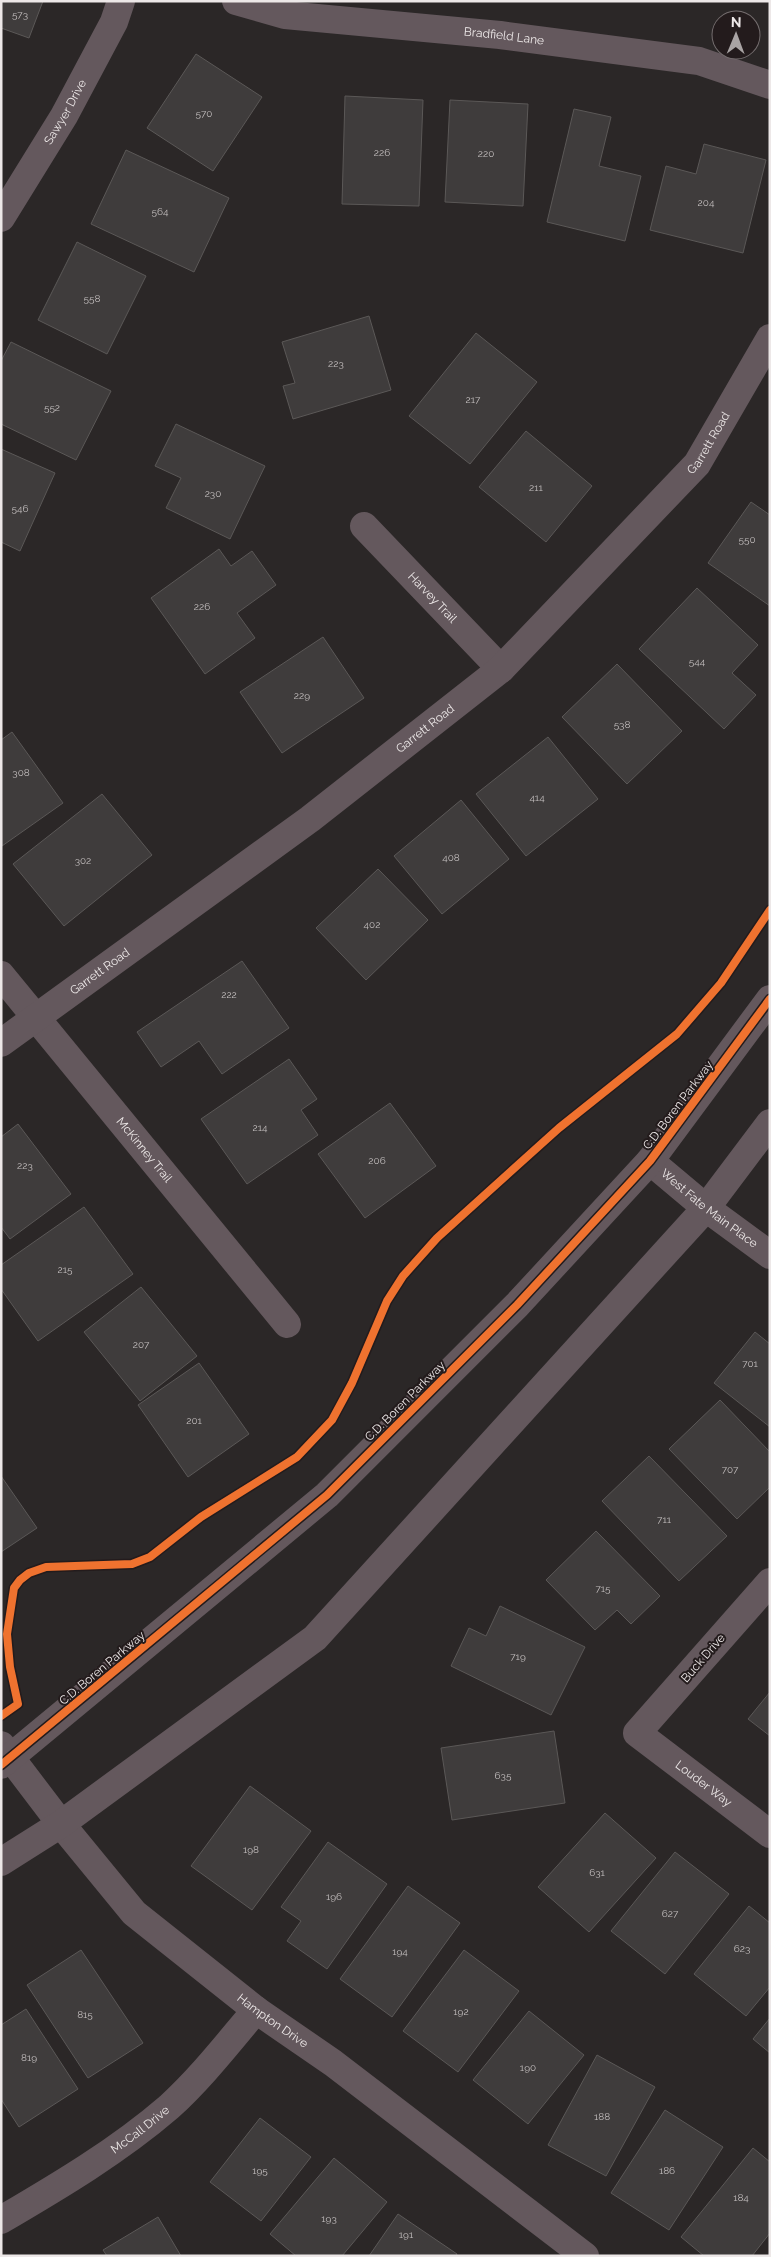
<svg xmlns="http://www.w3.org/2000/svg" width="771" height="2257" font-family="Raleway,sans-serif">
<rect width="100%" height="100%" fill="#2b2727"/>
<path fill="#3f3c3c" stroke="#5b5857" d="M1 1H43L29 38 1 28Z
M196 54 262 97 213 171 147 128Z
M345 96 423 100 419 206 342 204Z
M450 100 528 104 523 206 445 202Z
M574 109 611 117 599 166 641 176 625 241 547 222Z
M704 144 766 160 743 253 650 230 666 166 696 174Z
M126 150 229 198 194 272 91 224Z
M77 242 146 276 107 354 38 320Z
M369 316 391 390 293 419 283 386 295 383 282 342Z
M476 333 537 382 470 464 409 416Z
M11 342 111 391 76 460 1 424V361Z
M176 424 265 466 230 539 166 508 181 478 155 466Z
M526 431 592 486 546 542 479 487Z
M1 449 55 473 20 551 1 542Z
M751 502 770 515V606L708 563Z
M219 549 231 566 252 551 276 585 237 613 255 638 205 674 151 598Z
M697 588 758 645 732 673 756 695 724 729 639 649Z
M323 637 364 698 282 753 240 692Z
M617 664 682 731 627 784 562 717Z
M12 732 63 803 2 846 1 740Z
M548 737 598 799 526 856 476 794Z
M102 794 152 855 64 926 13 864Z
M461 800 509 859 442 914 394 856Z
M378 869 428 920 366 980 316 928Z
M242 961 289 1028 222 1074 199 1041 161 1067 137 1032Z
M289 1059 317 1099 301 1110 318 1135 247 1184 201 1119Z
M390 1103 436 1166 365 1218 318 1154Z
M18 1124 71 1194 10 1239 1 1227V1137Z
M84 1207 133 1274 38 1341 1 1289V1265Z
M141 1287 197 1356 140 1401 84 1332Z
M755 1332 770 1344V1427L714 1383Z
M199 1363 249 1434 188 1477 138 1405Z
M720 1400 770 1452V1487L737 1519 669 1449Z
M649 1456 727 1536 679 1581 602 1501Z
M1 1476 37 1528 1 1552Z
M596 1531 660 1596 631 1624 617 1610 595 1630 546 1580Z
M500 1606 585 1647 551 1715 451 1666 469 1628 486 1636Z
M770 1692V1736L748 1719Z
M554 1731 565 1803 452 1820 441 1748Z
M250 1786 311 1831 252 1910 191 1866Z
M605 1813 656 1858 589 1932 538 1887Z
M328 1842 387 1884 327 1969 287 1941 301 1921 281 1907Z
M675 1852 729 1894 665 1974 611 1931Z
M408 1886 460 1923 392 2017 340 1979Z
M749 1906 770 1923V1987L746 2016 694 1974Z
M81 1950 143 2043 88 2078 27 1985Z
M464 1950 519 1991 458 2072 403 2031Z
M26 2009 78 2089 19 2127 1 2099V2025Z
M529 2011 584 2055 528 2124 473 2080Z
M770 2018V2053L753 2039Z
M597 2055 655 2087 606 2176 548 2145Z
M665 2110 723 2147 669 2230 611 2193Z
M260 2118 311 2157 261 2221 210 2182Z
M753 2148 770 2162V2233L752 2256H704L681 2237Z
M334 2158 387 2202 342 2256H296L270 2234Z
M398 2214 457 2254 456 2256H369Z
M158 2217 181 2256H107L103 2250Z"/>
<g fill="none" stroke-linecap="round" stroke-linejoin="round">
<g stroke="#64585d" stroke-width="28">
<path id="s1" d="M236 1 285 15 500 35 699 61 770 85"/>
<path id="s2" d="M1 218 64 116 114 22 121 1"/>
<path id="s3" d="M364 526 501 669"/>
<path id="s4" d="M1 975 287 1324"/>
<path id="s5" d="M1 1043 310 819 501 669 697 464 770 338"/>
<path id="s6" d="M770 1582 637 1733 770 1834"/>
<path id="s7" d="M1 1745 61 1824 134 1913 256 2010 333 2063 585 2256"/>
<path id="s8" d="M1 2220C59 2186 118 2151 169 2107 201 2078 228 2043 256 2010"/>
</g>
<g stroke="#64585d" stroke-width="28">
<path id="s9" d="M650 1161 706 1208 770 1255"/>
<path d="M1 1765 327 1495 517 1305 650 1161 770 999"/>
<path d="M1 1862 61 1824 315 1638 706 1208 770 1123"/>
</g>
<defs>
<path id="cycleway" d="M1 1716 18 1704 10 1667 7 1634 14 1588 20 1580 29 1573 46 1567 132 1564 150 1557 201 1517 297 1457 332 1420 352 1383 387 1301 403 1276 437 1238 559 1128 677 1034 721 983 770 910
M1 1765 327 1495 517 1305 650 1161 770 999"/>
</defs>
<use href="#cycleway" stroke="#231b1c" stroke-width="11"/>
<use href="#cycleway" stroke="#ef722f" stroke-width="8"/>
</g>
<g text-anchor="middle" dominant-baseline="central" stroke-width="4" stroke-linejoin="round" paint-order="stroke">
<g font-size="10" fill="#c2bdbd">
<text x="20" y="14">573</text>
<text x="204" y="113">570</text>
<text x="382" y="152">226</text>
<text x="486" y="153">220</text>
<text x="706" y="202">204</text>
<text x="160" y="211">564</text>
<text x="92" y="298">558</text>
<text x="336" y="363">223</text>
<text x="473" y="399">217</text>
<text x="52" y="407">552</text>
<text x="536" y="487">211</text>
<text x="213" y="493">230</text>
<text x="20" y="508">546</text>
<text x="747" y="539">550</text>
<text x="202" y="606">226</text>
<text x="697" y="661">544</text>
<text x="302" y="695">229</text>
<text x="622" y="724">538</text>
<text x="21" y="772">308</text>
<text x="537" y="797">414</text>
<text x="451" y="857">408</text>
<text x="83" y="860">302</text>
<text x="372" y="924">402</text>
<text x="229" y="994">222</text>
<text x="260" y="1127">214</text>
<text x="377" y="1160">206</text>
<text x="25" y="1165">223</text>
<text x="65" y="1269">215</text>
<text x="141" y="1344">207</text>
<text x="750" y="1363">701</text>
<text x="194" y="1420">201</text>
<text x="730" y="1469">707</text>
<text x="664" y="1519">711</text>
<text x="603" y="1588">715</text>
<text x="518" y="1656">719</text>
<text x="503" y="1775">635</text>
<text x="251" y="1849">198</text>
<text x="597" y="1872">631</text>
<text x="334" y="1896">196</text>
<text x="670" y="1913">627</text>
<text x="742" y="1948">623</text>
<text x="400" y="1951">194</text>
<text x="461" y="2011">192</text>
<text x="85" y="2014">815</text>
<text x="29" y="2057">819</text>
<text x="528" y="2067">190</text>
<text x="602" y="2116">188</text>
<text x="260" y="2170">195</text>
<text x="667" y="2170">186</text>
<text x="741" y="2197">184</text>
<text x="329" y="2218">193</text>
<text x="406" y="2234">191</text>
</g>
<g font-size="12" fill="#ede8e8" stroke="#231b1c">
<text stroke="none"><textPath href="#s1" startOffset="271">Bradfield Lane</textPath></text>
<text stroke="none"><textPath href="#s2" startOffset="124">Sawyer Drive</textPath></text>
<text stroke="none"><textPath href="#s5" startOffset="932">Garrett Road</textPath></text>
<text stroke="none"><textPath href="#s3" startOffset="99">Harvey Trail</textPath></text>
<text stroke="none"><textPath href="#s5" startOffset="528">Garrett Road</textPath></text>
<text stroke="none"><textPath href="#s5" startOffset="122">Garrett Road</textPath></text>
<text transform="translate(678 1105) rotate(-53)">C.D. Boren Parkway</text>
<text stroke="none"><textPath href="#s4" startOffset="226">McKinney Trail</textPath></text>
<text stroke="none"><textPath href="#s9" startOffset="76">West Fate Main Place</textPath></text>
<text transform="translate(405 1401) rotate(-45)">C.D. Boren Parkway</text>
<text transform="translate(703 1658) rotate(-49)">Buck Drive</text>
<text transform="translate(102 1668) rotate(-40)">C.D. Boren Parkway</text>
<text stroke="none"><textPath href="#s6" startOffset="285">Louder Way</textPath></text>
<text stroke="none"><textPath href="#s7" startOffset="390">Hampton Drive</textPath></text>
<text stroke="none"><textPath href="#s8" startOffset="166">McCall Drive</textPath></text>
</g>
</g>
<rect width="771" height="2257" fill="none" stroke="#ede8e8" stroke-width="5"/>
<g transform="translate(736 35) rotate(1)"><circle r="24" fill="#231b1c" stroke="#746d6e"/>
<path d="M0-4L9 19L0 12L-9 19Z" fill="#a9a4a4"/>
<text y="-8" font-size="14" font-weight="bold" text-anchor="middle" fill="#ede8e8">N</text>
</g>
</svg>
